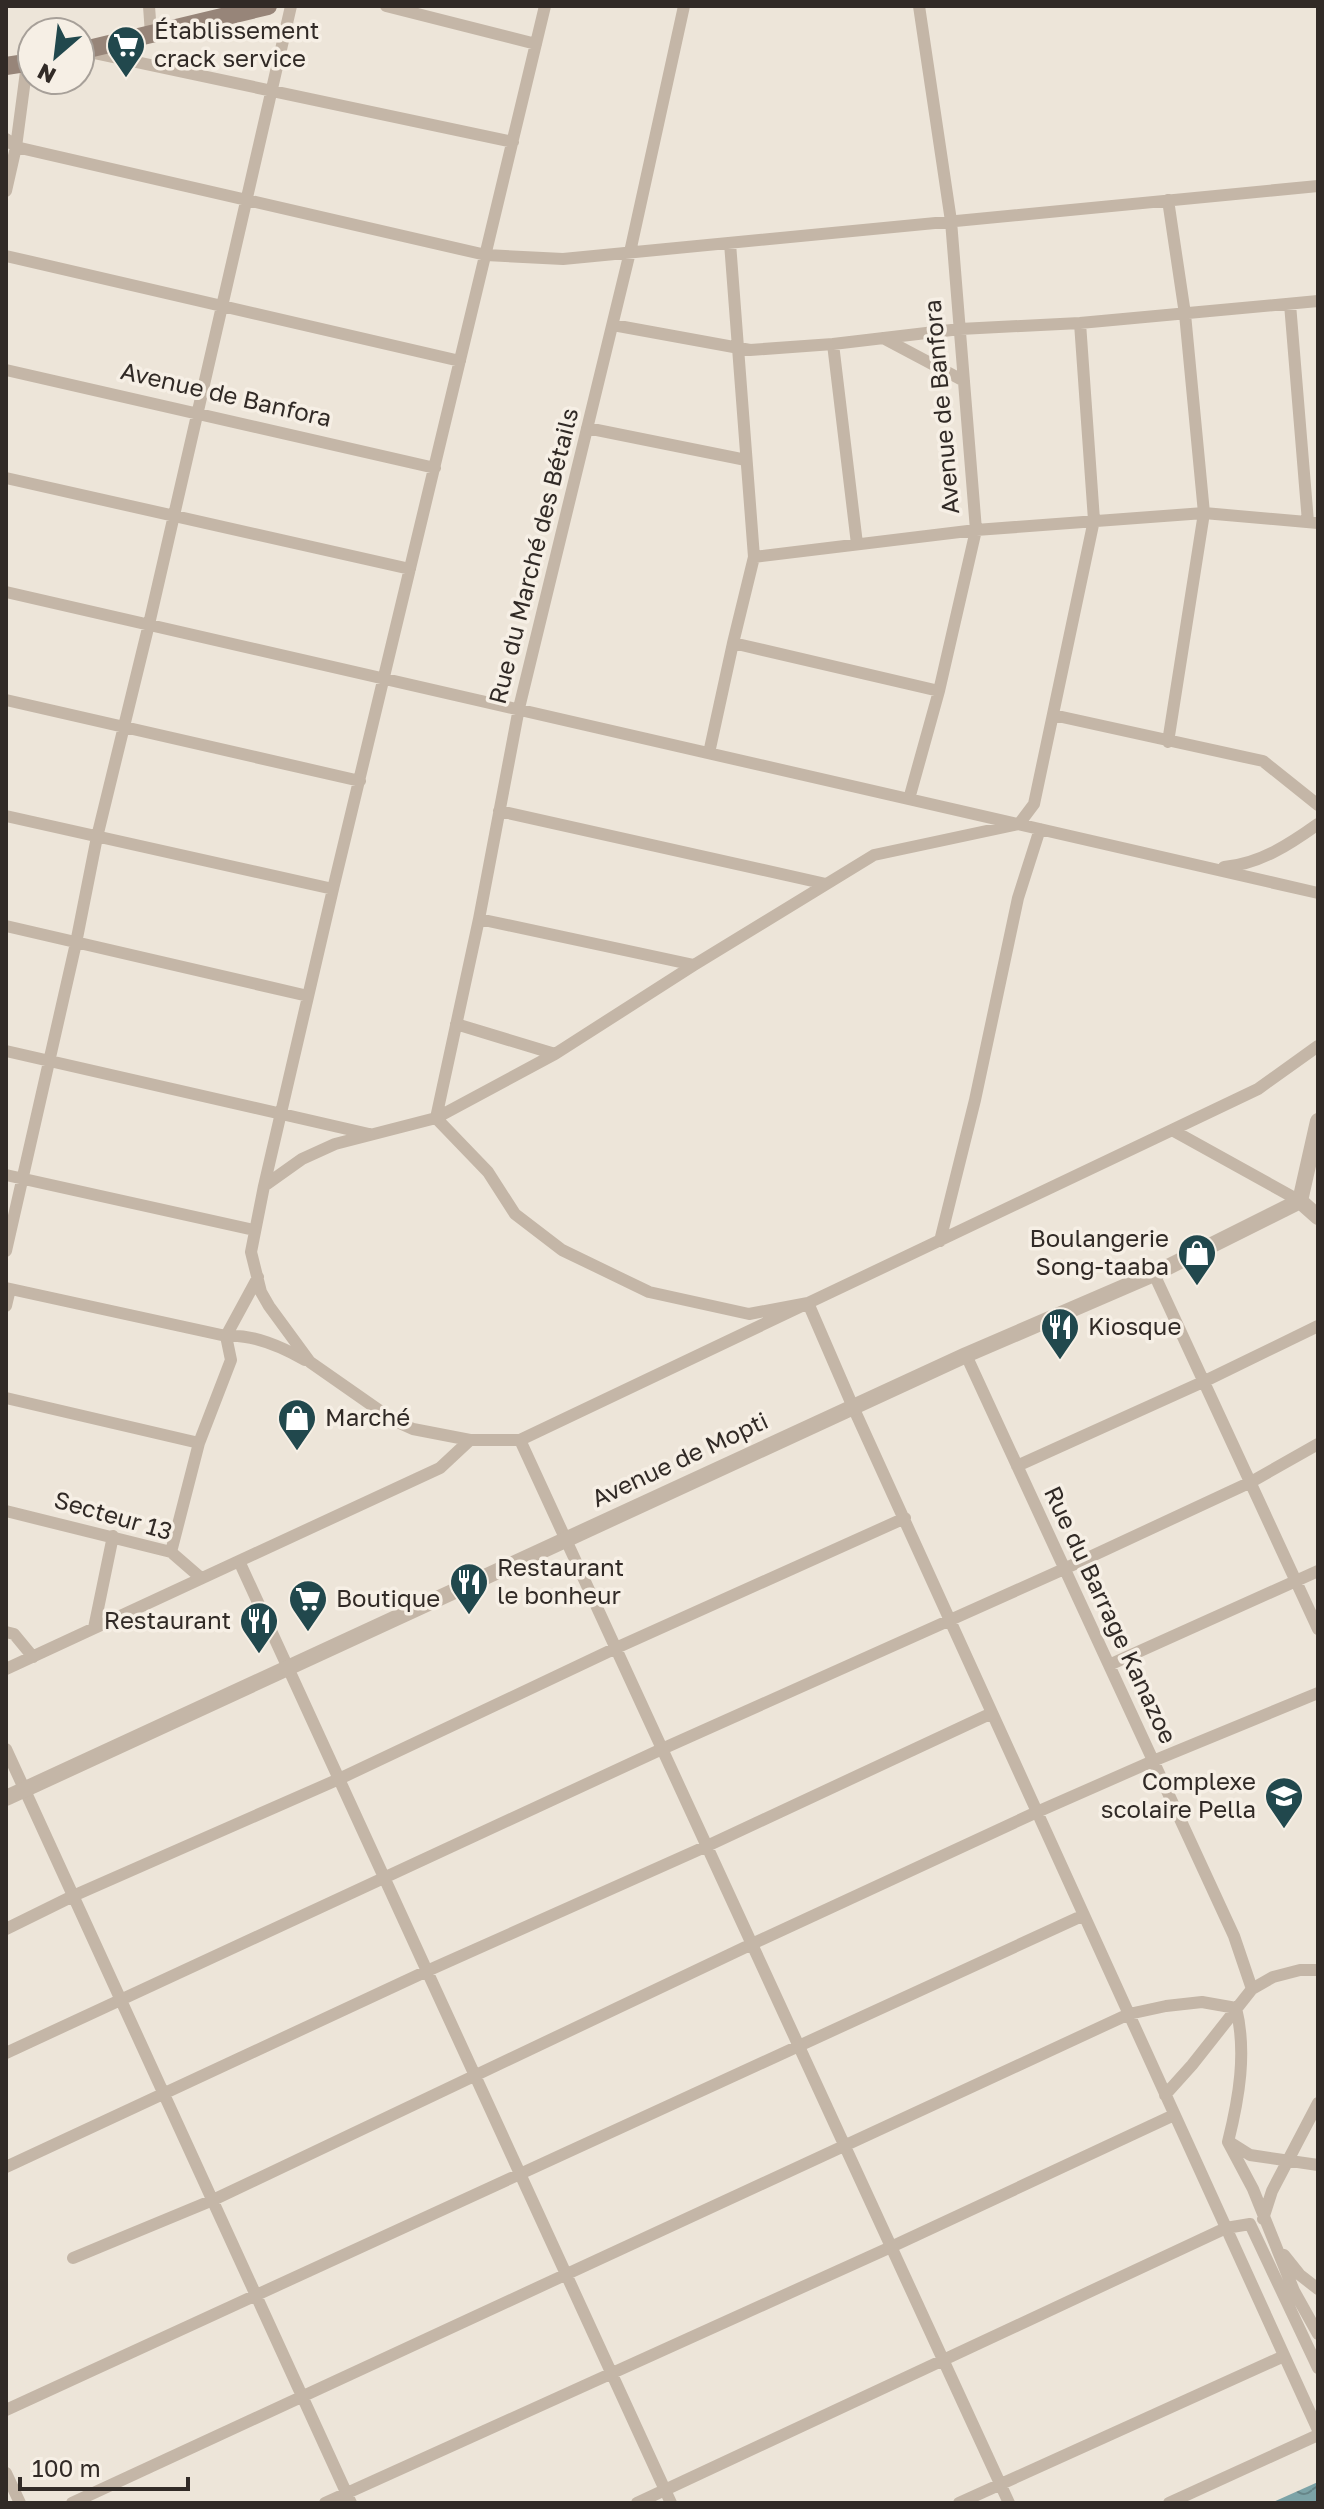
<svg xmlns="http://www.w3.org/2000/svg" width="1324" height="2509" viewBox="0 0 1324 2509" font-family="'Golos Text',sans-serif">
<defs>
<pattern id="water-waves" width="16" height="10" patternUnits="userSpaceOnUse" patternTransform="scale(2)"><rect width="16" height="10" fill="#7ca3a7"/><path d="M0 5q4-4 8 0t8 0" fill="none" stroke="#668588"/></pattern>
</defs>
<rect width="100%" height="100%" fill="#ede5d9"/>
<path fill="url(#water-waves)" d="M1318 2482V2503H1271Z"/>
<g fill="none" stroke-linecap="round" stroke-linejoin="round">
<path stroke="#c4b6a7" stroke-width="12" d="M149 6 151 34
M386 6 536 44
M684 6 630 252 519 708 479 919 436 1118 488 1172 515 1214 562 1250 649 1292 749 1314 808 1303 853 1407 1318 2430
M89 52 513 142
M6 139 16 147 486 255 563 259 1318 186
M6 191 16 147 27 64
M730 243 754 557 733 643
M6 256 460 361
M1290 304 1308 522
M613 325 750 350 833 344 960 329 1080 323 1318 301
M883 338 964 381
M833 344 857 544
M6 370 435 468
M587 428 746 460
M6 478 410 569
M754 557 976 530 1204 513 1318 523
M6 592 1318 893
M6 700 360 781
M1053 715 1263 761 1318 805
M1168 742 1204 513 1185 314 1168 200
M709 753 733 643 939 691
M909 799 939 691 976 530 951 221 919 6
M499 811 826 884
M6 816 333 889
M1224 867C1260 864 1290 844 1318 824
M479 919 694 965
M6 926 308 996
M456 1024 555 1054
M6 1051 369 1134
M1172 1130 1258 1089 1318 1046
M6 1175 254 1230
M264 1186 333 889 545 6
M940 1241 975 1100 1018 898 1040 829
M6 1251 76 943 97 837 149 624 291 6
M1154 1274 1318 1629
M6 1288 226 1336 258 1277
M6 1306 10 1289
M966 1355 1234 1936 1252 1989
M6 1398 199 1443 171 1552
M470 1440H520L1172 1130 1300 1201
M520 1440 1009 2503
M199 1443 231 1360 226 1336C254 1334 282 1347 305 1360
M1017 1466 1205 1381 1318 1326
M6 1511 171 1552 201 1578
M239 1561 671 2503
M94 1628 113 1536
M6 1632 14 1634 33 1657
M1109 1665 1318 1571
M6 1669 440 1468 470 1440 413 1429 393 1420 310 1362 269 1306 261 1292 251 1252 264 1186 302 1159 335 1144 436 1118 555 1054 694 965 874 855 1019 824 1034 804 1094 520 1080 323
M6 1749 351 2503
M6 1929 73 1896 339 1779 616 1648 905 1518
M1236 2008C1247 2052 1239 2098 1228 2142L1253 2189 1294 2291 1318 2334
M6 2053 662 1749 1064 1569 1251 1482 1318 1444
M1165 2095 1192 2065 1252 1989 1273 1977 1300 1970H1318
M1231 2143 1250 2155 1318 2165
M6 2167 427 1971 707 1846 992 1713
M1263 2219 1272 2191 1318 2103
M1284 2255 1300 2275 1318 2289
M73 2258 213 2200 752 1944 1037 1812 1153 1761 1318 1693
M6 2410 1084 1915
M6 2473 20 2503
M72 2503 1129 2014 1166 2006 1202 2002 1236 2008
M325 2503 891 2247 1174 2115
M637 2503 1226 2228 1250 2224 1318 2368
M959 2503 1284 2356
M1169 2503 1318 2435"/>
<path stroke="#c4b6a7" stroke-width="16" d="M1300 1201 1318 1217
M6 1798 966 1355 1154 1274 1300 1201 1318 1121"/>
<path stroke="#978579" stroke-width="18" d="M80 51 268 6
M6 66 32 62"/>
</g>
<defs>
<symbol id="supermarket-pin" viewBox="-11 -11 22 30"><path d="M0 17L-7.5 6A9.5 9.5 0 1 1 7.5 6Z" fill="#21484d" stroke="#f6efe5"/><path d="M-6-5.5h2.5l.6 2H6L4.5 2H-2.5L-4.4-4H-6ZM-1.5 3.2a1.3 1.3 0 1 0 .1 0ZM3 3.2a1.3 1.3 0 1 0 .1 0Z" fill="#fff"/></symbol>
<symbol id="shop-pin" viewBox="-11 -11 22 30"><path d="M0 17L-7.5 6A9.5 9.5 0 1 1 7.5 6Z" fill="#21484d" stroke="#f6efe5"/><path d="M-5-2.5h2.3a2.7 3.5 0 0 1 5.4 0H5L5.5 6h-11ZM-1.5-2.5h3a1.5 2.3 0 0 0-3 0Z" fill="#fff"/></symbol>
<symbol id="restaurant-pin" viewBox="-11 -11 22 30"><path d="M0 17L-7.5 6A9.5 9.5 0 1 1 7.5 6Z" fill="#21484d" stroke="#f6efe5"/><path d="M-5-6h1v4h1v-4h1v4h1v-4h1v5L-1.5 .5V6h-2V.5L-5-1ZM5-6V6H3V1.5H1.5Q1.5-4 5-6Z" fill="#fff"/></symbol>
<symbol id="school-pin" viewBox="-11 -11 22 30"><path d="M0 17L-7.5 6A9.5 9.5 0 1 1 7.5 6Z" fill="#21484d" stroke="#f6efe5"/><path d="M0-5L7-2L0 1L-7-2ZM-4 1L0 2.5L4 1V4Q0 6-4 4Z" fill="#fff"/></symbol>
</defs>
<g fill-rule="evenodd">
<use href="#supermarket-pin" x="104" y="23" width="44" height="60"/>
<use href="#shop-pin" x="1175" y="1231" width="44" height="60"/>
<use href="#restaurant-pin" x="1038" y="1305" width="44" height="60"/>
<use href="#shop-pin" x="275" y="1396" width="44" height="60"/>
<use href="#restaurant-pin" x="447" y="1560" width="44" height="60"/>
<use href="#supermarket-pin" x="286" y="1577" width="44" height="60"/>
<use href="#restaurant-pin" x="237" y="1599" width="44" height="60"/>
<use href="#school-pin" x="1262" y="1774" width="44" height="60"/>
</g>
<g text-anchor="middle" stroke-width="7" stroke-linejoin="round" paint-order="stroke">
<g font-size="24" fill="#312a26" stroke="#f6efe5" text-anchor="start">
<text x="154" y="39">Établissement<tspan x="154" dy="28">crack service</tspan></text>
<text x="1169" y="1247" text-anchor="end">Boulangerie<tspan x="1169" dy="28">Song-taaba</tspan></text>
<text x="1088" y="1335">Kiosque</text>
<text x="325" y="1426">Marché</text>
<text x="497" y="1576">Restaurant<tspan x="497" dy="28">le bonheur</tspan></text>
<text x="336" y="1607">Boutique</text>
<text x="231" y="1629" text-anchor="end">Restaurant</text>
<text x="1256" y="1790" text-anchor="end">Complexe<tspan x="1256" dy="28">scolaire Pella</tspan></text>
</g>
<g font-size="24" fill="#312a26" stroke="#f6efe5">
<text transform="translate(226 395) rotate(13)" y="8">Avenue de Banfora</text>
<text transform="translate(942 407) rotate(-95)" y="8">Avenue de Banfora</text>
<text transform="translate(534 556) rotate(-76)" y="8">Rue du Marché des Bétails</text>
<text transform="translate(680 1460) rotate(-25)" y="8">Avenue de Mopti</text>
<text transform="translate(113 1516) rotate(16)" y="8">Secteur 13</text>
<text transform="translate(1110 1615) rotate(65)" y="8">Rue du Barrage Kanazoe</text>
</g>
</g>
<rect width="1324" height="2509" fill="none" stroke="#312a26" stroke-width="16"/>
<g transform="translate(56 56) rotate(208)"><circle r="38" fill="#f6efe5" stroke="#a7a099" stroke-width="2"/>
<path d="M0-6L14 30L0 20L-14 30Z" fill="#21484d"/>
<text y="-12" font-size="22" font-weight="bold" text-anchor="middle" fill="#312a26">N</text>
</g>
<path d="M20 2477v12h168v-12" fill="none" stroke="#312a26" stroke-width="4"/>
<text x="32" y="2477" font-size="24" fill="#312a26" stroke="#f6efe5" stroke-width="6" paint-order="stroke">100 m</text>
</svg>
